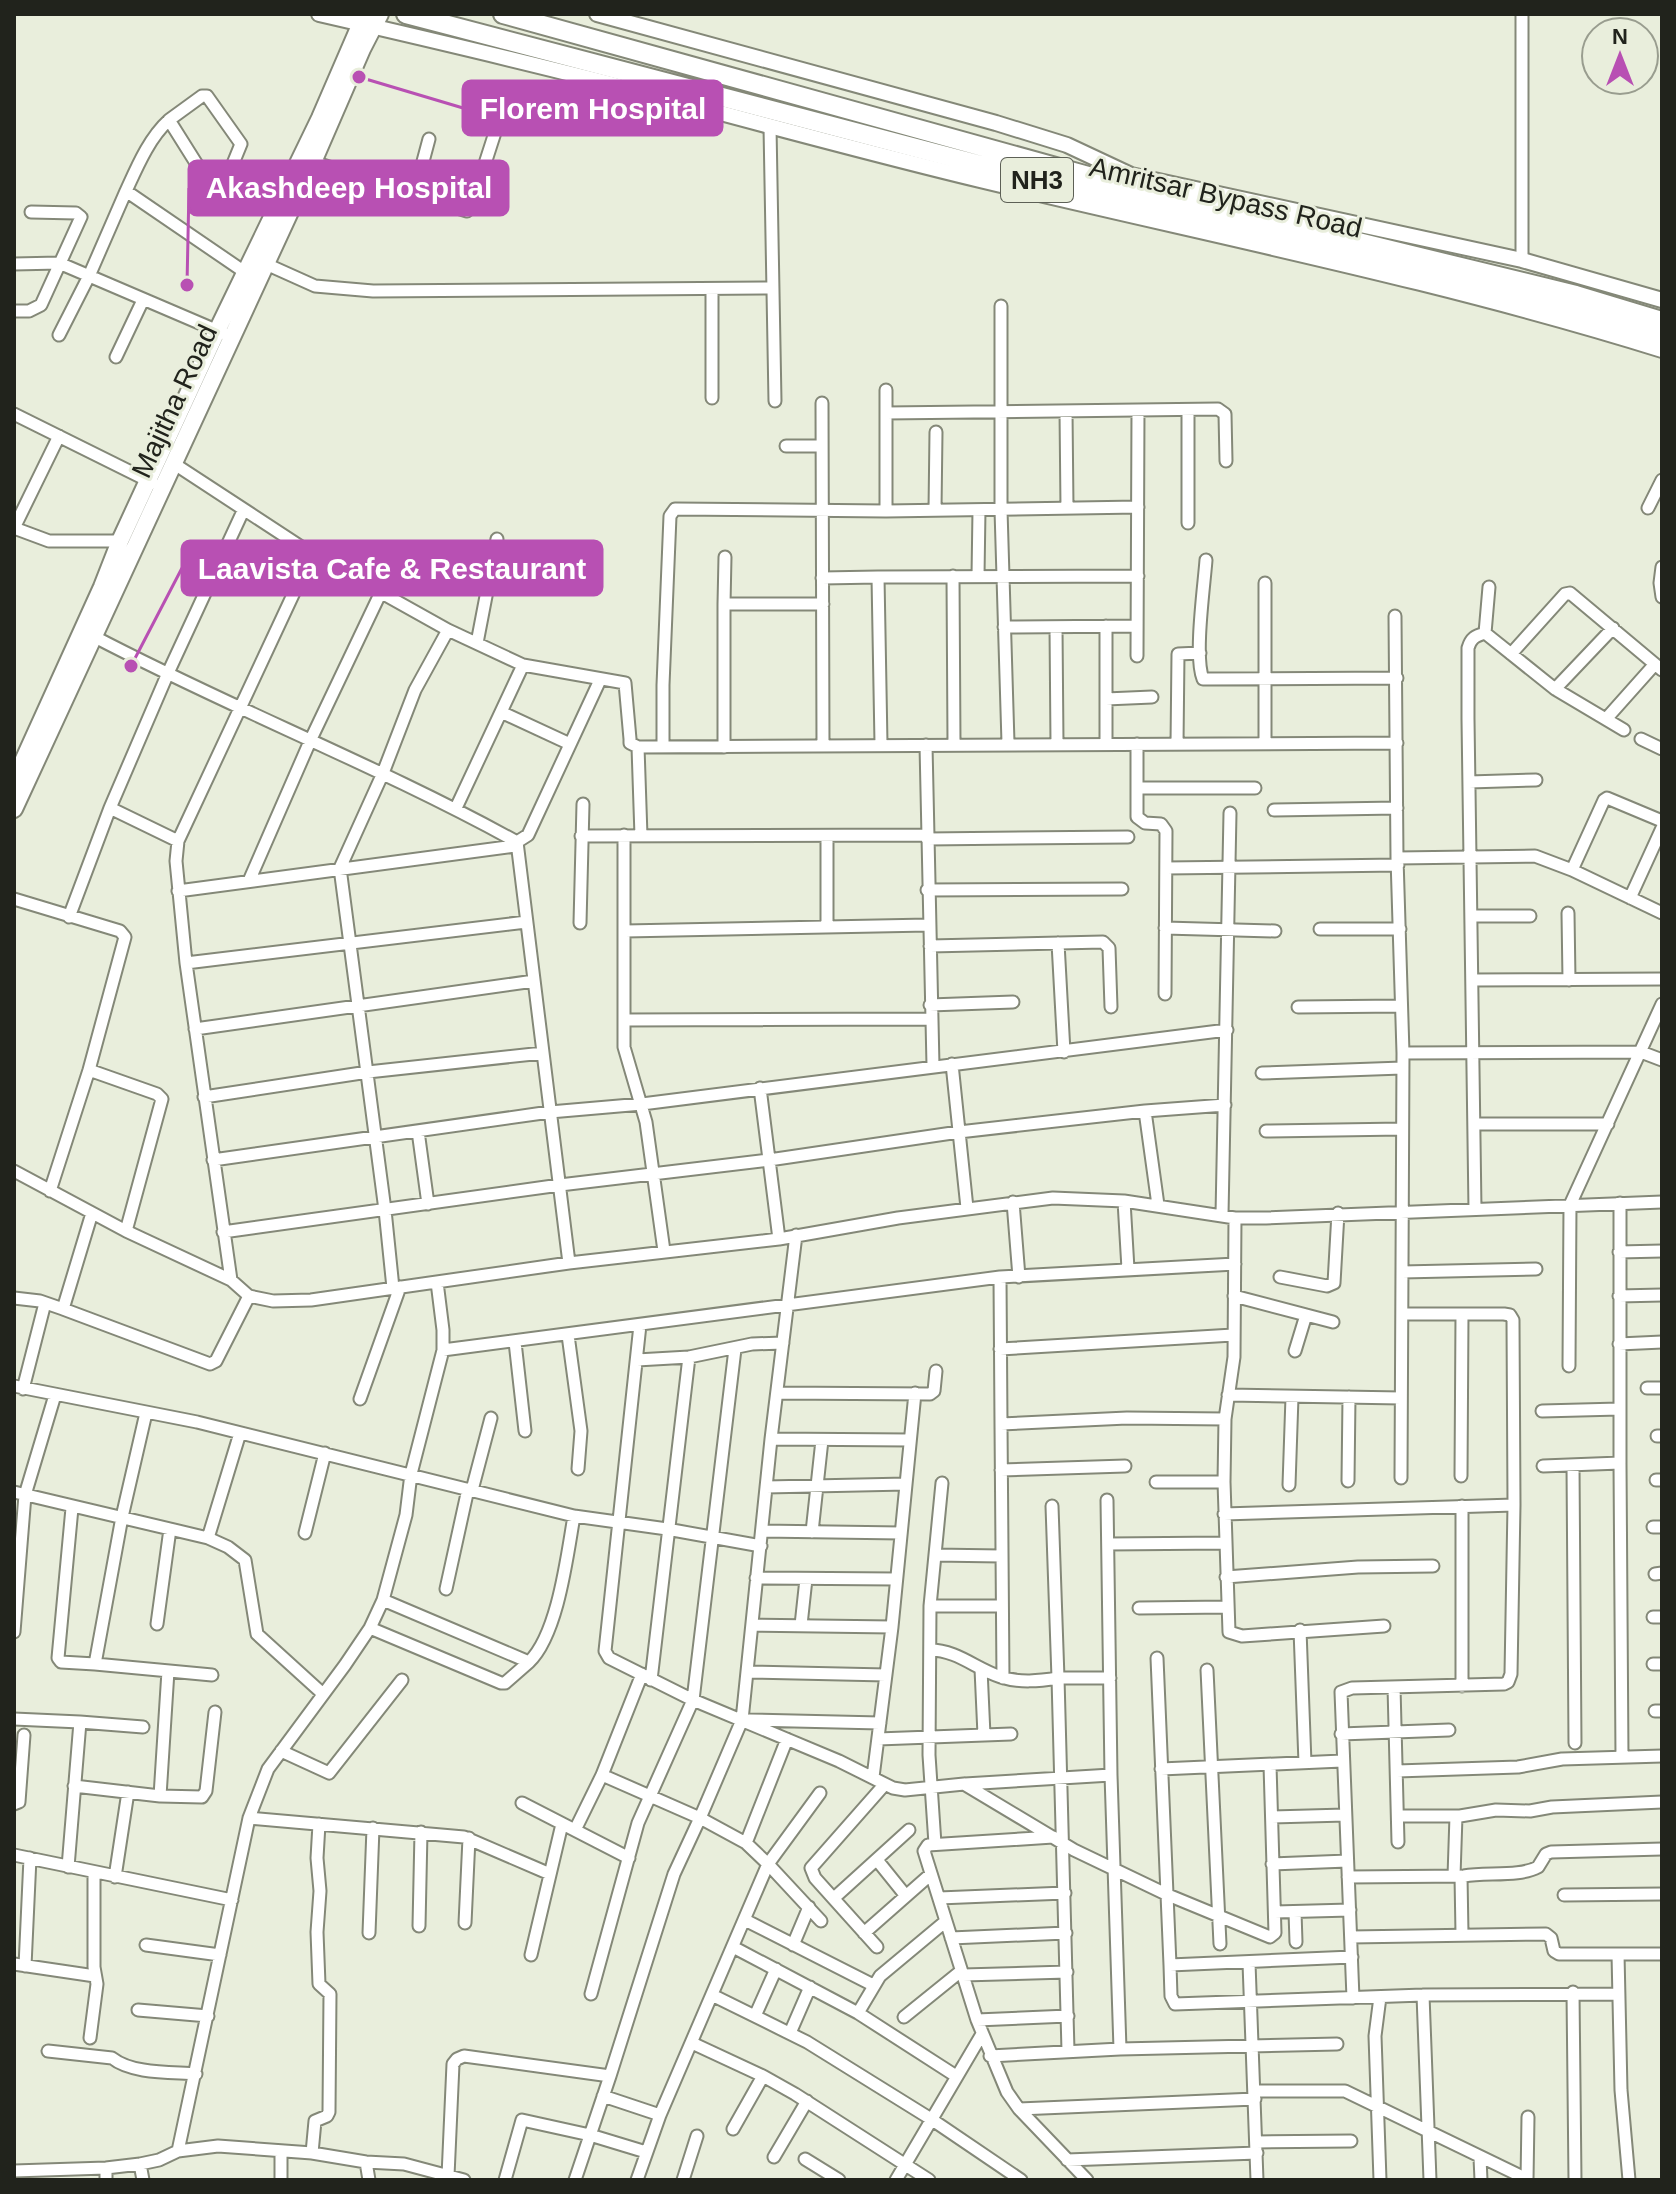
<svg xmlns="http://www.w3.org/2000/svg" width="1676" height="2194" viewBox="0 0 1676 2194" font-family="Helvetica,sans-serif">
<rect width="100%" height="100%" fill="#e9eedc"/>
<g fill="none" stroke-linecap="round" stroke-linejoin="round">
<defs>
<path id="minor" d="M1522 14V260
M169 120 202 96H207L241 144 230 171
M770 127 775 401
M313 162 467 211 471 207 500 117
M414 195 429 139
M14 264 59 263 232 337
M266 264 315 286 373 291 773 288
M249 275 126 191C137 167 149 138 169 120L213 190 220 191 230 171 288 197
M1001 306V510L1008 743
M14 311H29L41 305 81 217 76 213 31 212
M59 335 89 276 126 191
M116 357 143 300
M712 398V289
M822 403 823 745
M1188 410V523
M1066 411 1067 508
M886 413 1218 409 1225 414 1226 461
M14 414 153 483
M786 446H821
M173 463 312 554 448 630 523 665 625 683 630 739V743L638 747 641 836
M1648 508 1662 480
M935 510 936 432
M886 511V390
M14 528 49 541H120
M14 528 59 436
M1206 560C1204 587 1194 657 1203 679L1397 678
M1662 567 1660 583 1662 597
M953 576 954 744
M978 576 979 510
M822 578 878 577
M1265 583V744
M724 604 725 557
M1395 616 1397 858 1403 1053 1401 1478
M1004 627 1137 626
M1056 627 1057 744
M1485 633 1489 587
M93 636C232 709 379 766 517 842L569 1263
M477 643 497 539
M1511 654 1565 594 1570 593 1662 670
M1137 656 1138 410
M1555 689 1613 628
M1106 699 1152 697
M501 712 570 744
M1606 719 1655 664
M1641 739 1662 749
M1106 743V626
M881 744 878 577 1138 576
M1137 744V817L1145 823 1161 824 1166 831 1165 994
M1177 744 1178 654 1200 653
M926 745 933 1066
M663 746V685L670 516 675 509 886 511 1138 507
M638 747 1397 743
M724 747V604H823
M1469 782 1536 780
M1137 788H1255
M110 808 178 841
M456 808 523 665
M1274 810 1397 808
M624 835V1047L646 1122 664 1251
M581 836 927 835
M827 836V927
M927 839 1128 837
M517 842 528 835 600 680
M1397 858 1535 856 1572 870 1662 913
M1166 868 1398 865
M1572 870 1604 800 1607 798 1662 821
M249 881 311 739 381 592
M927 890 1122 889
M178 891 515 846
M1630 898 1662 828
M14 899 120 931 125 937 89 1070 50 1191
M1568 913 1569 980
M1472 916H1530
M69 917 110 808 168 673 243 511
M580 923 583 804
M1165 928 1275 931
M1320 929H1400
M625 931 928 925
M1058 943 1064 1052
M930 946 1103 942 1109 948 1111 1007
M186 963 526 922
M1473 980 1662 979
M930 1005 1013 1002
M1298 1007 1401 1006
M626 1020 932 1019
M195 1029 534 981
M1403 1053 1641 1052 1662 1060
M952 1064 967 1208
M89 1070 157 1094 162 1099 126 1231
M1262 1073 1402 1068
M760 1088 779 1239
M204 1097 368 1072 543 1053
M1145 1111 1225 1105
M1474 1124H1608
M418 1131 428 1204
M1266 1131 1402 1129
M213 1160 550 1112 642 1104 1227 1030
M14 1171 126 1231 231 1280 249 1296 273 1301 311 1300 569 1263 779 1239 898 1218 1053 1198 1124 1201 1235 1218H1266L1662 1202
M1124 1201 1128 1269
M1013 1202 1019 1277
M1475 1209 1468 719V648C1471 638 1475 636 1485 633L1555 689 1624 730
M92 1213 63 1309 210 1364 216 1361 249 1296
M1222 1215 1230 813
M1235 1218 1234 1357 1225 1419 1224 1482 1229 1632 1242 1636 1384 1626
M223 1232 560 1185 769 1160 959 1132 1145 1111 1158 1205
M1619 1252 1662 1251
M1402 1272 1536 1269
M1000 1277 1001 1424 1127 1418 1225 1419
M1280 1277 1327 1286 1334 1283 1338 1213
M231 1280 186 963 176 861 178 841 312 554
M393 1288 385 1210 340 868 383 773 415 690 448 630
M1234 1296 1333 1322
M1619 1296 1662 1295
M14 1298 40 1301 63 1309
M640 1325 605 1651 609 1658 693 1700 839 1761 893 1788 905 1790 964 1784 1074 1850 1168 1895 1270 1937 1275 1933 1270 1765
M568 1335 581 1431 578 1469
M515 1342 525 1431
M1619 1344 1662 1342
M1000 1349 1233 1335
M443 1350 1000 1277 1235 1264
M1295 1351 1306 1315
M637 1360 689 1357 752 1344 783 1343
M1569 1366 1570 1205 1662 1004
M14 1386 197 1422 574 1516 667 1529 761 1546
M1647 1388H1662
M23 1389 45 1303
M777 1393 930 1394 934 1391 936 1371
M1228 1395 1401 1398
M360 1399 400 1287
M1542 1411 1619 1409
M146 1413 122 1517 95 1664 212 1675
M1001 1424 1003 1678
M1657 1436H1662
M771 1439 910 1440
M1620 1463 1622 1757
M1573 1465 1575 1743
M1543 1466 1620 1463V1203
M1001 1470 1125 1466
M1461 1476 1462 1314
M1656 1480H1662
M1348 1481 1349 1397
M1156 1482H1224
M1289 1485 1292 1397
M766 1487 906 1484
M472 1490 491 1418
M14 1492 208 1538 240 1433
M1107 1500 1111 1775 1120 2049
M1462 1506V1686
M72 1508 58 1658 61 1662 95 1664
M1224 1514 1514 1505
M1653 1527H1662
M762 1531 901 1533
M812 1532 822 1440
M305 1533 325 1453
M208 1538 228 1547 245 1560 257 1634 323 1694
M1108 1544 1225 1543
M935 1555 1001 1556
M1655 1574 1662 1573
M1226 1577 1358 1567 1433 1566
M756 1578 896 1579
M446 1589 468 1489
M930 1606H1001
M1139 1608 1227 1607
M1653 1617H1662
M157 1624 170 1529
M752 1625 892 1627
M801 1625 806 1579
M370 1628 501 1683H505L529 1662 383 1600
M1300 1630 1305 1763
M14 1632 25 1495 55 1395
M930 1650C957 1650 976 1669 1001 1677 1020 1683 1039 1681 1058 1678L1052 1506
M1157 1658 1170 1965 1171 1996 1175 2004 1423 1995 1619 1994
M529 1662C558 1634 567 1556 574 1516
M1653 1664H1662
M981 1669 984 1735
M1207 1670 1220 1944
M747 1672 886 1675
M651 1680 689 1357
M1394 1687 1398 1842
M1655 1711H1662
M14 1719 80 1722 68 1867
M749 1720 880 1723
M80 1722 143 1727
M1341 1734 1449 1730
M878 1739 1011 1734
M281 1751 329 1773 402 1680
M1161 1769 1342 1761
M1397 1771 1518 1767 1562 1759 1662 1756
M873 1777 892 1627 915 1393
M965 1784 1111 1775
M74 1786 160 1796 202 1797 206 1791 215 1712
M820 1793 768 1864 821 1921
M160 1796 168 1671
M522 1803 629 1858
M14 1804 19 1802 24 1735
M1398 1816H1460L1496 1810 1530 1811 1552 1807 1662 1802
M1272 1817 1345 1815
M249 1818 464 1837 550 1874
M575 1830 602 1775 642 1674
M1053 1837 928 1845 924 1851 977 2020 1007 2092 1019 2109 1087 2180
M746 1843 787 1739
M935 1844 929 1755 930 1606 942 1483
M14 1855 232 1900
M877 1860 906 1896
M1272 1864 1347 1861
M1454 1876 1456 1816
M1461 1876 1462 1934
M115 1877 128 1792
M1348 1877 1464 1876C1486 1872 1520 1877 1538 1867L1546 1854 1551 1852 1662 1849
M1564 1895 1662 1894
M834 1898 909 1830
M939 1898 1065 1893
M1275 1912 1350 1910
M1295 1912 1296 1942
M745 1920 873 1985
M465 1923 469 1838
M419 1926 421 1832
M369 1933 373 1828
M864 1933 931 1874
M1351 1937 1546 1934 1551 1938 1554 1951 1559 1954H1662
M951 1938 1066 1933
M146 1945 220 1955
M793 1945 809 1907
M733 1947 858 2013 956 2076
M877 1947 815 1878 811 1868 885 1784
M1618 1954 1621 2090 1629 2180
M531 1955 562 1824
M1249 1963 1257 2180
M14 1964 95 1976
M1170 1965 1352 1957
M25 1966 30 1858
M963 1975 1067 1972
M1573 1992 1575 2180
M591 1994 638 1823 693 1700 735 1349
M712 1995 807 2042 931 2119 1021 2180
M1423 1995 1430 2180
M1380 1997 1375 2036 1380 2180
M1353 1998 1341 1692 1352 1688 1504 1684 1508 1682 1511 1674 1514 1505 1513 1320 1510 1315 1504 1314H1402
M138 2010 208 2016
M858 2013 880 1976 946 1921
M755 2016 776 1969
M904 2017 961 1971
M977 2020 1068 2016
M790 2033 810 1987
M90 2038 97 1984 94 1967V1873
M692 2043 763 2076 795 2094 929 2180
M48 2051 112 2058C132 2074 171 2072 196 2074
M1068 2051 1058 1678H1110
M990 2056 1120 2049 1337 2044
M1255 2091H1345L1527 2179
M603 2096 660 2115
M1019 2109 1255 2099
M733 2129 763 2076
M1256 2142 1351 2141
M178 2151 249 1818 268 1769 345 1665 370 1628 383 1600 406 1515 411 1474 443 1350V1330L437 1282
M312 2153 315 2121 327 2116 329 2112 330 1994 319 1984 317 1932 320 1891 317 1858 319 1824
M774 2157 807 2101
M1480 2158 1481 2180
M805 2159 839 2180
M1067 2160 1257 2153
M366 2162 369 2180
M140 2164 143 2180
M106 2168V2180
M14 2171 106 2168 140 2164 159 2160 178 2151 218 2146 312 2153 366 2162 404 2164 464 2180
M448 2176 453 2064 457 2059 464 2056 610 2076 674 1874 700 1818 602 1775
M281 2180V2151
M505 2180 522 2120 590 2135 646 2152
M575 2180 610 2076
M637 2180 660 2115 768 1864 746 1843 700 1818 742 1720 771 1439 796 1235
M683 2180 697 2136
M896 2180 982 2034
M1527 2180 1528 2117"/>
<path id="tertiary" d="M319 14C432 40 545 66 657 96 765 125 872 154 980 180 1208 235 1438 280 1662 350
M597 14 996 123 1067 145 1131 175 1522 260 1662 300"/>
<path id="secondary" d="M14 781 102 587 120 541 217 331 320 118 365 14
M14 809 313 162 362 49 380 14"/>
<path id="trunk" d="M406 14 1103 197 1559 305 1662 336
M503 14 1099 179 1576 295 1662 321"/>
</defs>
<use href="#minor" stroke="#848878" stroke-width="15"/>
<use href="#tertiary" stroke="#848878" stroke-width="18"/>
<use href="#secondary" stroke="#848878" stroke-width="20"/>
<use href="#trunk" stroke="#848878" stroke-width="22"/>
<use href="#minor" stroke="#fff" stroke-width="11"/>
<use href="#tertiary" stroke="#fff" stroke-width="14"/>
<use href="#secondary" stroke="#fff" stroke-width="16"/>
<use href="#trunk" stroke="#fff" stroke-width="18"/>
</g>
<g text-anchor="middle" stroke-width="6" stroke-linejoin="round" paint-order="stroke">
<rect fill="#e9eedc" stroke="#5d6056" stroke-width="2" x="1001" y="158" width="72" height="44" rx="6"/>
<g font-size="26" font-weight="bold" fill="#21231c">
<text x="1037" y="189">NH3</text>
</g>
<g font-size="28" fill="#21231c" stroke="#e9eedc">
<text transform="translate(1226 197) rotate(13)" y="10">Amritsar Bypass Road</text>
<text transform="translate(174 401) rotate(-65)" y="10">Majitha Road</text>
</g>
</g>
<path fill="none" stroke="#b850b3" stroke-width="3" d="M359 77L463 108M187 285L189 188M131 666L182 568"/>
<g fill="#b850b3" stroke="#e9eedc" stroke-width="3">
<circle cx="359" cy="77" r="8"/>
<circle cx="187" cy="285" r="8"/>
<circle cx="131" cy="666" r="8"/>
</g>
<g fill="#b850b3" stroke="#b850b3" stroke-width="3">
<rect x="463" y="81" width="259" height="54" rx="8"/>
<rect x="189" y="161" width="319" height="54" rx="8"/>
<rect x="182" y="541" width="420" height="54" rx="8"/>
</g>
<g font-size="30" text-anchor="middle" font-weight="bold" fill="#fff">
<text x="593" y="119">Florem Hospital</text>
<text x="349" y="198">Akashdeep Hospital</text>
<text x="392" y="579">Laavista Cafe &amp; Restaurant</text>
</g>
<rect width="1676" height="2194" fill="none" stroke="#21231c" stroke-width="32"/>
<g transform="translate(1620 56)"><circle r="38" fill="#e9eedc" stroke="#999d8f" stroke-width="2"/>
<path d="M0-6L14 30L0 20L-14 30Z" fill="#b850b3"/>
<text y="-12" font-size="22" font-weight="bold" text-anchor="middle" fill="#21231c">N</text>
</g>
</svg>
